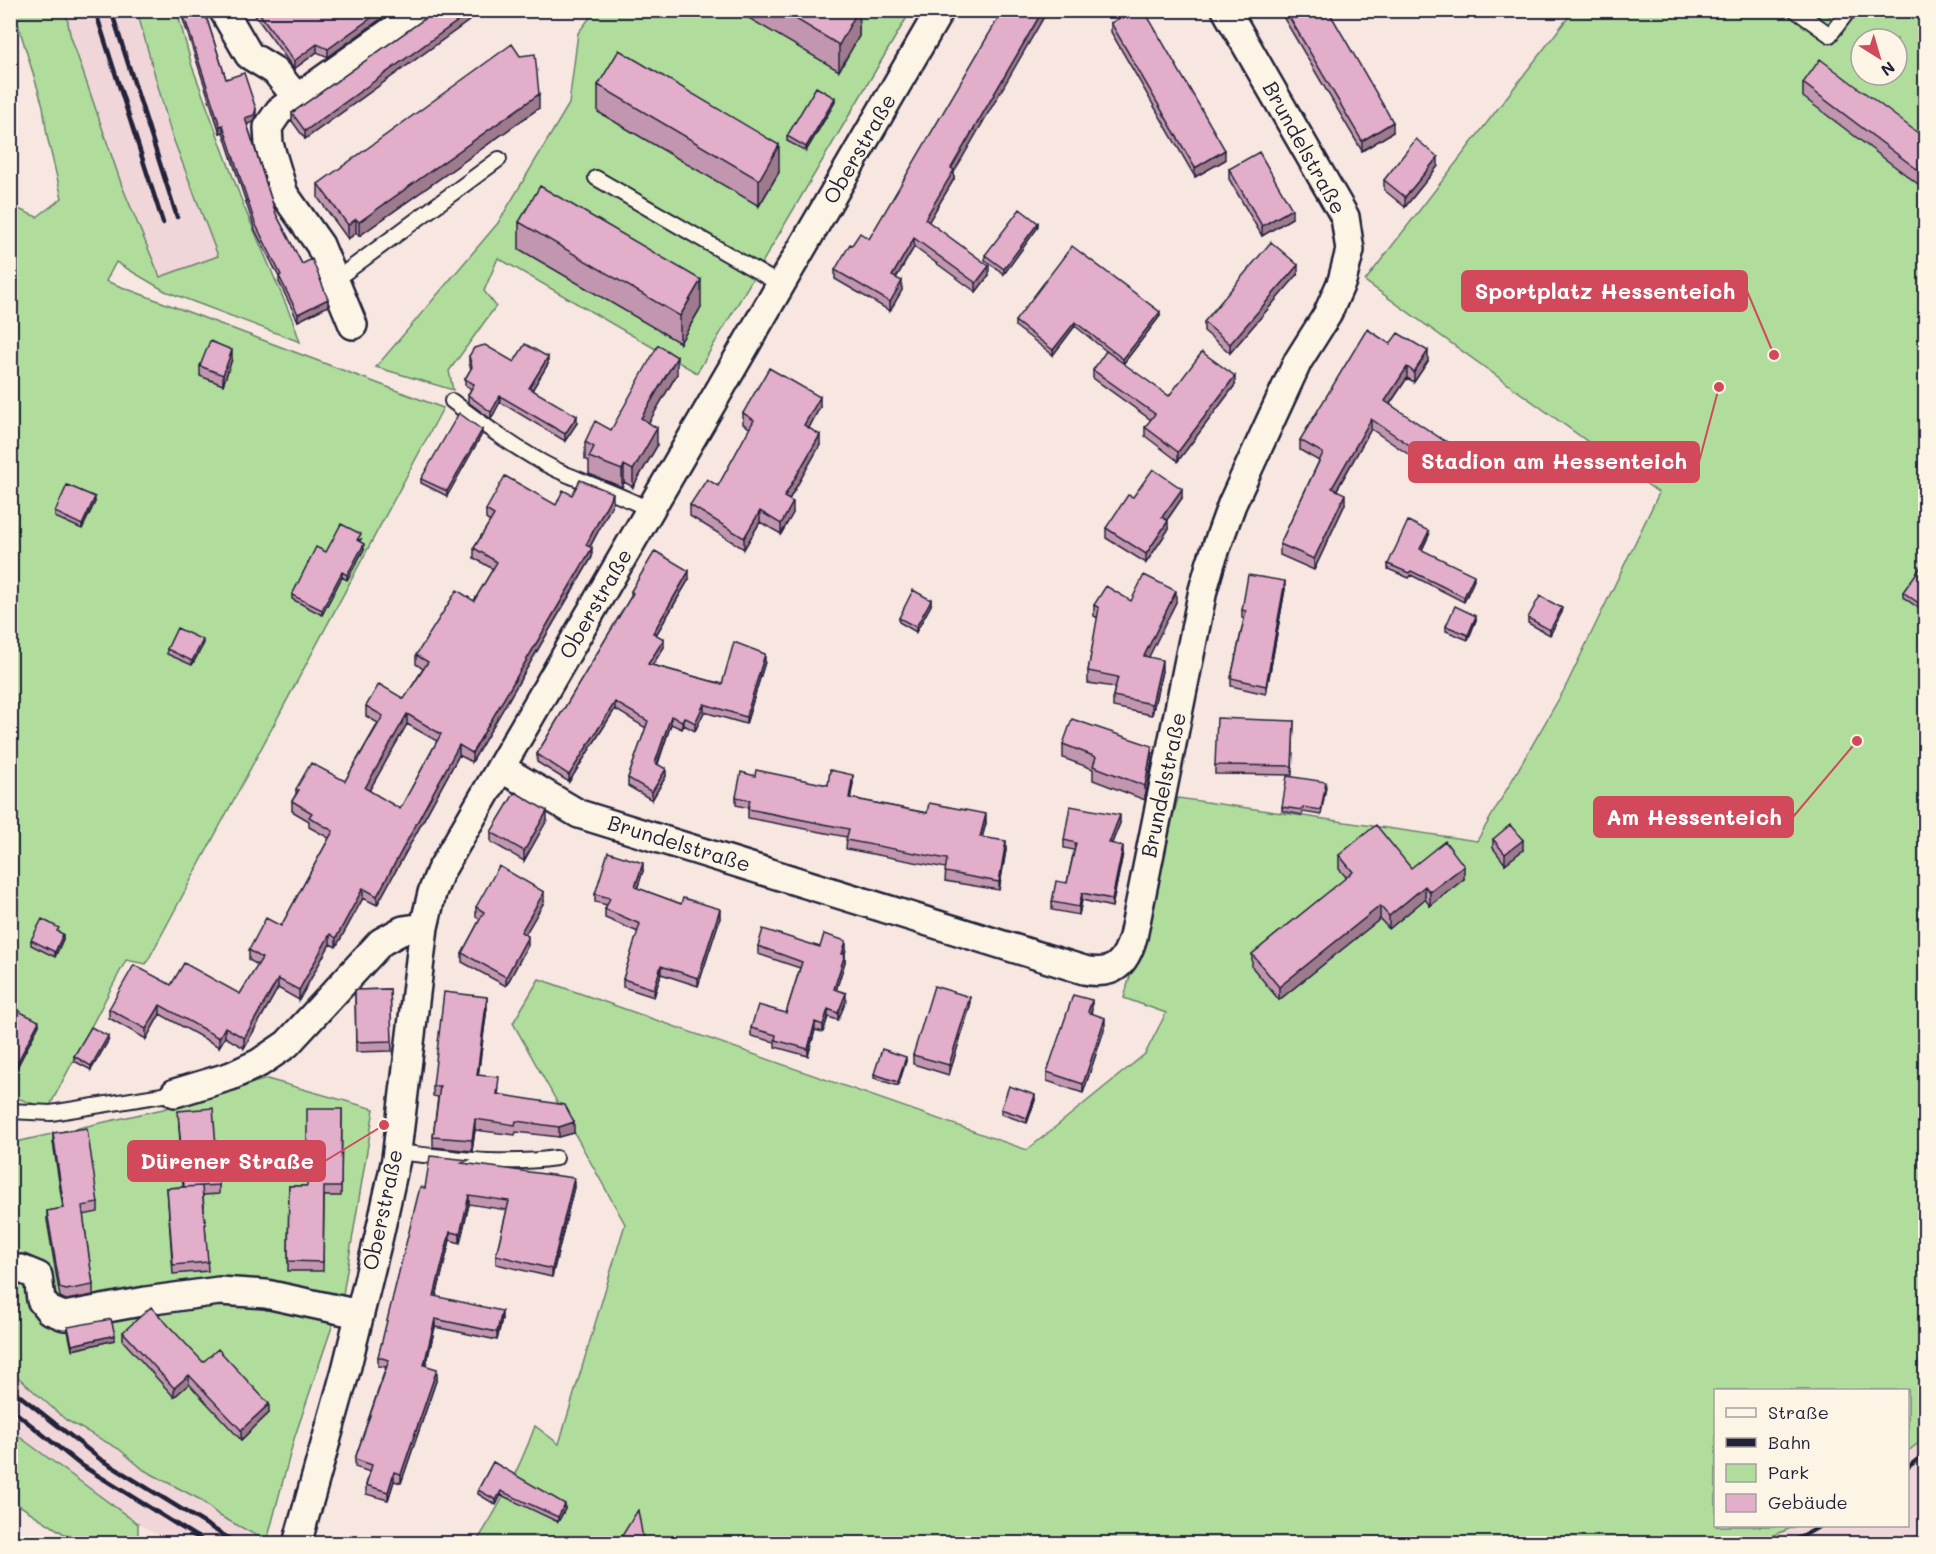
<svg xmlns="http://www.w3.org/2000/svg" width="1936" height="1554" viewBox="0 0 1936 1554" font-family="Mali,sans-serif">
<rect width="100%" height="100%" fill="#f7e7e0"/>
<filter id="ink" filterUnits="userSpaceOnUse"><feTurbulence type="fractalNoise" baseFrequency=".0167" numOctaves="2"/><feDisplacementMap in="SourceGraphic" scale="12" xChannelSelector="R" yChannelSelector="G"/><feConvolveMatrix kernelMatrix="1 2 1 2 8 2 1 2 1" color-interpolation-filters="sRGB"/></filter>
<g filter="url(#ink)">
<path fill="#f1d6d9" d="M66 11H137L171 133 218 256 159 277 122 186 70 34Z
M11 1371 66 1420 119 1449 144 1470 199 1499 220 1516 273 1543H173L138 1524 11 1430Z
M1925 1438V1543L1754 1544 1796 1526H1908V1451Z"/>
<path fill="#b0dd9c" stroke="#69806c" stroke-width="1.5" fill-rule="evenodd" d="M908 10 910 12 697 373 498 258 484 291 496 306 449 371 453 390 376 367 498 223 569 104 578 33 595 11Z
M14 11H66L70 34 122 186 160 277 218 256 171 133 137 11H177L192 66 244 207 293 321 300 342 165 291 116 262 106 281 443 408 146 964 126 960 48 1109 11 1096V206L37 217 62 198 47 136 43 106Z
M1573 11H1821L1845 26 1856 11H1925V1438L1908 1451V1390H1716V1526H1796L1754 1543 475 1544C500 1506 520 1468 535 1426L559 1444 625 1224 513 1023 539 979 1027 1150 1145 1054 1166 1013 1124 998 1178 798 1477 841 1564 690 1659 493 1365 281ZM1861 39H1897V75H1861Z
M267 1079 374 1109 343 1294 294 1439 267 1541 220 1516 199 1499 144 1470 119 1449 66 1420 11 1371V1143L163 1109Z
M10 1430 138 1524V1543H70L69 1537 11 1500Z"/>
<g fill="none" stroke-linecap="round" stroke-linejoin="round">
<defs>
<path id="service" d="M1795 10 1830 35 1849 10
M596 178 781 285
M335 280 499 159
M452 401C485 426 520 452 557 470 587 484 620 494 650 510
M10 1111 51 1113 175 1093
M397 1152C452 1158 501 1166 556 1158"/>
<path id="minor" d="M223 10 249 55 275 71 297 98 279 111 268 127 269 144 284 194 320 245 353 325
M297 98 421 10
M501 768 579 814 1084 970C1113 976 1125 965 1133 937L1203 590 1211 562 1232 504 1298 361 1327 315 1342 281 1350 250 1345 217 1226 10
M175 1093 231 1076 259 1063 287 1044 381 942 403 930 424 927
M21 1269 38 1276 41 1300 49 1310 64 1316 146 1301 219 1291 266 1294 359 1314
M297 1544 346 1370 379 1236 396 1159 424 927 432 893 440 872 940 10"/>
</defs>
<use href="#service" stroke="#22223b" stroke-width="18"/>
<use href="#minor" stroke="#22223b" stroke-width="32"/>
<use href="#service" stroke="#fcf5e5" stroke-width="14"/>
<use href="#minor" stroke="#fcf5e5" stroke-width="27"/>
<path stroke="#22223b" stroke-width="4.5" d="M95 10 163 223
M111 10 177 217
M10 1388 100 1459 238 1544
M10 1408 78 1463 208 1544
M1908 1467 1926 1453
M1789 1544 1820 1526"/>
</g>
<path fill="#c296ae" stroke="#22223b" stroke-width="1.5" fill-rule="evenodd" d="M180 10H204L226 79 256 116 254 122 247 124 276 214 302 264 328 306 298 321 279 282V277L255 230 223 132 220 133Z
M251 10H393L328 57 317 52 294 69Z
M484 10 305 139 292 121V113L430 15Z
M735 10H859V36L839 71Z
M1279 10H1328L1393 132 1362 151Z
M1111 23 1225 160 1195 177 1111 32Z
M1803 83 1926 139V190L1803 97Z
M598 85 779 172 759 206 598 112Z
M835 102 806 151 787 141V136Z
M539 108 359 236 356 233 348 239 318 198V184Z
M1438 166 1405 207 1384 190V180Z
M1229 169 1292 218 1262 236 1229 179Z
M954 172V179L928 222 989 275 976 292 914 247 896 278 902 290 890 311 835 279V270L852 245 869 239Z
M519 222 701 307 680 343 519 249Z
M1038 227 1004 274 985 260V255Z
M1298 274 1230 353 1204 331V322Z
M1160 316 1123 364 1169 396 1235 385 1178 461 1145 436V427L1151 420 1093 378V370L1110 354 1075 326 1053 355 1015 326V321Z
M1390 344 1428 361 1414 382 1407 378 1390 404 1446 452 1433 471 1371 429 1337 490 1345 504 1314 570 1280 555V544L1319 461 1300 450V440Z
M469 356 514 362 548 364 532 390 577 423 565 441 500 402 491 419 468 402V395L471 389 465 385V379L471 369 469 363Z
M232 359 223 385 200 376V366Z
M677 374 648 423 657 446 633 487 624 482 622 487 589 474V461L585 459V442L611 430Z
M820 407 809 428 820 445 789 500 793 513 781 534 760 522 744 549 690 516V505L718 486 750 428 743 424V413Z
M482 434 447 496 421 483V479Z
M572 495 613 503 590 547 592 557 472 762 459 755 377 905 363 898 336 947 330 944 299 1000 278 988 244 1048 225 1037 219 1047 160 1014 146 1039 109 1018V1009L171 985 240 994 258 965 249 960V950L281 926 329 838 309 827V821L292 811V801L296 794V789L345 781 378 723 366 716V706L404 699 423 669 416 664V655L474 601 493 569 474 558V548L490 522 486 519V510L556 505ZM407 724 437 741 400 809 369 791Z
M1133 497 1182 498 1167 520 1168 530 1146 563 1106 538V528Z
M95 502 82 529 55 517V512Z
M1429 535 1422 550 1474 580 1464 602 1411 575 1409 578 1388 569V564Z
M361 539 359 542 364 549 347 580 342 577 322 615 292 599V595L326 552Z
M1926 561V601L1920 609 1903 597V592Z
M689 579 656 635 664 647 652 665 722 684 765 662 746 724 704 712 695 731 684 725 682 729 671 724 658 764 666 776 652 800 628 786V778L646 728 615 709 569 782 537 762V754L631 597V591Z
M1285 589 1266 694 1231 686V678L1244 619 1242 618V610Z
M1131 601 1176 602 1148 657 1162 671 1152 715 1113 707V696L1115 687 1088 683V671L1098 618 1094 616V605Z
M931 605 916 632 899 622V618Z
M1562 612 1550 635 1528 623V618Z
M1476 620 1468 640 1446 631V626Z
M203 645 192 665 167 654V649Z
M1294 721 1292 775 1215 774V765Z
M1063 744 1152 760 1145 800 1093 780V769L1063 758Z
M755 776 828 785 853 783 850 798 927 813 986 823 982 837 1006 850 999 890 945 881 946 868 846 849 847 837 748 818V808L736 805V797Z
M1326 787 1321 815 1303 812 1302 815 1282 811V807Z
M547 820 524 861 491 842V832Z
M1120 823 1112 843 1123 853 1112 907 1082 900 1079 915 1052 910V902L1067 883 1074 850 1064 848V840Z
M1493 839 1523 850 1505 864 1493 848Z
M1339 855 1411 868 1464 879 1430 906 1425 899 1389 929 1380 919 1279 1000 1252 967V954L1347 878 1339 869Z
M643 871 637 888 720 918 698 986 661 974 654 997 623 987V979L638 932 605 918V909L607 905 595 902V894Z
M544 902 525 934 528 945 506 986 462 962V953L480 919 476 917V907Z
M59 932 63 939 55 957 31 945V940Z
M758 946 820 947 846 949 845 954V962L836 990 846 1001 838 1020 828 1017 823 1032 815 1030 808 1056 775 1047V1042L751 1036V1028L786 1013 800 968 758 954Z
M390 989 392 1051 356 1052 355 990Z
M970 1006 949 1075 913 1064V1055Z
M10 1007 39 1025 15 1071 10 1069Z
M487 1007 478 1075 499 1088 498 1094 574 1133 559 1137 516 1132 515 1135 475 1130 472 1151 433 1147V1137L438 1097 433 1096V1086Z
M1092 1009 1091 1013 1105 1027 1083 1093 1047 1081V1072Z
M108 1041 91 1070 74 1061V1056Z
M906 1061 898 1086 874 1078V1074Z
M1035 1100 1027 1123 1001 1114V1109Z
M342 1109 341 1196H324L323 1271H288L289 1186H307Z
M178 1111 219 1185V1194L203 1195 208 1271 173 1274 167 1188 183 1187Z
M53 1133 98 1203V1212L83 1215 93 1285V1295L66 1300 60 1297 47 1220V1211L63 1208 53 1142Z
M469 1164 574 1187 552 1277 496 1264V1255L507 1210 469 1204 460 1243 450 1240 436 1297 502 1319 497 1340 435 1327 426 1365 437 1378 401 1483 394 1481 388 1500 366 1494V1485L370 1472 355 1467V1459L386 1367 378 1366V1357L425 1188Z
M68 1327 115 1340 72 1350 68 1331Z
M123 1332 203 1362 269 1413 241 1440 189 1384 174 1397 123 1341Z
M493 1462 565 1509 558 1522 501 1495 496 1505 478 1494V1490Z"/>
<path fill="#9e7a8d" stroke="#22223b" stroke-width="1.5" d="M382 10H393L328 57V49Z
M473 10H484L305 139V131Z
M858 10H859V36L839 71V45Z
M1043 10H1048L954 172V179L925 228V219L951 168Z
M317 44V52L294 69V61Z
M539 94V108L359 236V222Z
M835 98V102L806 151V147Z
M256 109V116L254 122 245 125V118Z
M1393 122V132L1362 151V141Z
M223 125V132L220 133V126Z
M779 145V172L759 206V180Z
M1225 150V160L1195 177V168Z
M1438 157V166L1405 207V197Z
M1292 209V218L1262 236V226Z
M356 219V233L348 239V225Z
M1038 223V227L1004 274V269Z
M914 238V247L892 285V276Z
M1298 265V274L1230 353V344Z
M989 266V275L976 292V283Z
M701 280V307L680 343V316Z
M902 281V290L890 311V302Z
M328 299V306L298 321V314Z
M1160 312V316L1123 364V359Z
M1075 322V326L1053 355V350Z
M232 350V359L223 385V375Z
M1428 351V361L1414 382V372Z
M548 357V364L529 395V388Z
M677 357V374L641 436V418Z
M1407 367V378L1385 411V401Z
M1235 376V385L1178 461V452Z
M500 396V402L491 419V412Z
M820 397V407L804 436V425Z
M577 416V423L565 441V434Z
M1371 419V429L1332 498V488Z
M657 428V446L633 487V470Z
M482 430V434L447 496V491Z
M820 435V445L784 508V497Z
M1446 442V452L1433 471V461Z
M624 465V482L622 487V470Z
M1182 489V498L1162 527V517Z
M613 493V503L586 554V545Z
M1345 494V504L1314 570V559Z
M95 497V502L82 529V525Z
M793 502V513L781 534V524Z
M760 511V522L744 549V538Z
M1168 521V530L1146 563V554Z
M1429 531V535L1420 554V549Z
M364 544V549L347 580V575Z
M592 548V557L472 762V753Z
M689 571V579L653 640V633Z
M342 572V577L322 615V610Z
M1474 575V580L1464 602V597Z
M1285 581V589L1266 694V686Z
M1176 591V602L1144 667V656Z
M1926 596V601L1920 609V604Z
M931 600V605L916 632V627Z
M1562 608V612L1550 635V630Z
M1476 616V620L1468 640V635Z
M664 639V647L648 672V664Z
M203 640V645L192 665V661Z
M765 654V662L746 724V717Z
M1162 660V671L1152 715V704Z
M615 702V709L569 782V775Z
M704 704V712L695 731V723Z
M407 714V724L365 798V788Z
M671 716V724L655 770V763Z
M684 717V725L682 729V721Z
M459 745V755L377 905V896Z
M1152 746V760L1145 800V786Z
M666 769V776L652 800V792Z
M853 775V783L849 806V798Z
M547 811V820L524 861V851Z
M986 814V823L980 846V837Z
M1120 815V823L1109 850V843Z
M1523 840V850L1505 864V854Z
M1006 841V850L999 890V882Z
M1123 846V853L1112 907V899Z
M643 863V871L635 896V887Z
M1464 866V879L1430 906V892Z
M1425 886V899L1389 929V916Z
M363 888V898L336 947V938Z
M544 892V902L521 942V932Z
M1082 893V900L1079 915V907Z
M1380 906V919L1279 1000V987Z
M720 909V918L698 986V978Z
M63 934V939L55 957V952Z
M330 934V944L299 1000V990Z
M528 936V945L506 986V977Z
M846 941V949L842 961V954Z
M845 954V962L834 997V989Z
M661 966V974L654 997V989Z
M278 979V988L244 1048V1038Z
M846 993V1001L838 1020V1013Z
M487 997V1007L477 1085V1075Z
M970 997V1006L949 1075V1065Z
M1092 1000V1009L1088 1021V1012Z
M160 1005V1014L146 1039V1029Z
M828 1009V1017L823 1032V1025Z
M1105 1018V1027L1083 1093V1084Z
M39 1021V1025L15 1071V1067Z
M815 1022V1030L808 1056V1049Z
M225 1027V1037L219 1047V1038Z
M108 1036V1041L91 1070V1066Z
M906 1057V1061L898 1086V1082Z
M1035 1095V1100L1027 1123V1118Z
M475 1119V1130L472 1151V1140Z
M574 1122V1133L559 1137V1127Z
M574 1178V1187L552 1277V1269Z
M469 1195V1204L460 1243V1234Z
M450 1232V1240L434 1305V1296Z
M502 1311V1319L497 1340V1332Z
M435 1319V1327L424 1373V1365Z
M115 1335V1340L72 1350V1345Z
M437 1369V1378L401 1483V1474Z
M189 1375V1384L174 1397V1388Z
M269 1404V1413L241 1440V1430Z
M394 1472V1481L388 1500V1492Z
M501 1491V1495L496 1505V1500Z
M565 1504V1509L558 1522V1517Z
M15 1537V1544H10V1541Z"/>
<path fill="#e2aeca" stroke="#22223b" stroke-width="1.5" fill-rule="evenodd" d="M182 10H204L226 79 244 73 256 109 254 115 245 118 276 214 302 264 312 259 328 299 298 314 279 276 281 275 255 223 223 125 220 126Z
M257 10H382L328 49 317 44 294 61Z
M433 10H473L305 131 292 113 430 15Z
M781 10H858L839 45Z
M1003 10H1043L951 168 954 170 925 219 989 266 976 283 914 238 892 276 902 281 890 302 835 270 850 244 852 245 860 233 869 239Z
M1132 10H1144L1225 150 1195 168 1111 23Z
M1285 10H1328L1393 122 1362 141Z
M512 44 520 56 535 54 539 94 359 222 356 219 348 225 318 184Z
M619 50 779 145 759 180 598 85Z
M1820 59 1926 139V176L1803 83Z
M816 87 835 98 806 147 787 136Z
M1416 139 1438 157 1405 197 1384 180Z
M1259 152 1292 209 1262 226 1229 169Z
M540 186 701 280 680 316 519 222Z
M1020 209 1038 223 1004 269 985 255Z
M1271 242 1298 265 1230 344 1204 322Z
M1072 246 1160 312 1123 359 1075 322 1053 350 1015 321Z
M1367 329 1390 344 1398 333 1428 351 1414 372 1407 367 1385 401 1446 442 1433 461 1371 419 1332 488 1345 494 1314 559 1280 544 1323 453 1300 440Z
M210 341 232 350 223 375 200 366Z
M525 344 548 357 529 388 577 416 565 434 500 396 491 412 468 395 474 384 465 379 472 367 469 356 474 348 485 345 514 362Z
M658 345 677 357 641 418 657 428 633 470 624 465 622 470 589 457 594 447 585 442 595 421 611 430Z
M1106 351 1169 396 1202 352 1235 376 1178 452 1145 427 1155 414 1093 370Z
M769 368 820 397 804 425 820 435 784 497 793 502 781 524 760 511 744 538 690 505 707 479 718 486 754 420 743 413Z
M459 413 482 430 447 491 421 479Z
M1153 469 1182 489 1162 517 1168 521 1146 554 1106 528 1128 495 1133 497Z
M505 476 556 505 563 490 572 495 580 480 613 493 586 545 592 548 472 753 459 745 377 896 363 888 336 938 330 934 299 990 278 979 244 1038 225 1027 219 1038 160 1005 146 1029 109 1009 134 965 171 985 184 963 240 994 262 958 249 950 266 918 281 926 333 831 309 817 312 813 292 801 299 790 296 789 311 763 345 781 383 716 366 706 379 684 404 699 428 662 416 655 457 590 474 601 497 562 474 548 494 515 486 510ZM407 714 441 734 400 809 365 788Z
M67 485 95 497 82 525 55 512Z
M1408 521 1429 531 1420 549 1474 575 1464 597 1411 571 1409 573 1388 564Z
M341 524 361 534 357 540 364 544 347 575 342 572 322 610 292 595 316 547 326 552Z
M655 551 689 571 653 633 664 639 648 664 722 684 734 642 765 654 746 717 704 704 695 723 684 717 682 721 671 716 655 763 666 769 652 792 628 778 648 721 615 702 569 775 537 754 633 593 631 591Z
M1925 561 1926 596 1920 604 1903 592Z
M1144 575 1176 591 1144 656 1162 660 1152 704 1113 696 1118 677 1088 671 1099 608 1094 605 1106 586 1131 601Z
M1248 575 1285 581 1266 686 1231 678 1246 611 1242 610Z
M913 590 931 600 916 627 899 618Z
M1540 596 1562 608 1550 630 1528 618Z
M1455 606 1476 616 1468 635 1446 626Z
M177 628 203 640 192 661 167 649Z
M1217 718 1294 721 1292 766 1215 765Z
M1072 719 1152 746 1145 786 1093 766 1096 757 1063 744Z
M756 770 828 785 830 770 853 775 849 798 927 813 929 803 986 814 980 837 1006 841 999 882 945 872 947 859 846 840 849 829 748 809 750 800 736 797 741 772 755 776Z
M1287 776 1326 782 1321 810 1303 807 1302 810 1282 807Z
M515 792 547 811 524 851 491 832Z
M1070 806 1120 815 1109 843 1123 846 1112 899 1082 893 1079 907 1052 902 1056 881 1067 883 1076 843 1064 840Z
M1376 825 1411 868 1445 841 1464 866 1430 892 1425 886 1389 916 1380 906 1279 987 1252 954 1353 872 1339 855Z
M1510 825 1523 840 1505 854 1493 839Z
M608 852 643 863 635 887 681 904 683 898 720 909 698 978 661 966 654 989 623 979 640 924 605 909 610 898 595 894Z
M499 866 544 892 521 932 528 936 506 977 462 953 484 912 476 907Z
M42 919 59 928 57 931 63 934 55 952 31 940Z
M763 929 820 947 824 934 846 941 842 954H845L834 989 846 993 838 1013 828 1009 823 1025 815 1022 808 1049 775 1040 776 1035 751 1028 758 1005 786 1013 802 962 758 946Z
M934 986 970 997 949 1065 913 1055Z
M390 989 392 1041 356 1042 355 990Z
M444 992 487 997 477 1075 499 1077 497 1094 565 1105 574 1122 559 1127 516 1121 515 1125 475 1119 472 1140 433 1137 440 1086H433Z
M1073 995 1092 1000 1088 1012 1105 1018 1083 1084 1047 1072Z
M10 1007 39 1021 15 1067 10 1064Z
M91 1027 108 1036 91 1066 74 1056Z
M882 1049 906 1057 898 1082 874 1074Z
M1009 1086 1035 1095 1027 1118 1001 1109Z
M213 1108 219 1185 184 1187 178 1111Z
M307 1109H342L341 1187H324L323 1262 288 1261 289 1186H307Z
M87 1128 98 1203 82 1206 93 1285 66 1290 60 1288 47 1211 64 1208 53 1133Z
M430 1156 469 1160 462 1163 574 1178 552 1269 496 1255 509 1201 469 1195 460 1234 450 1232 434 1296 502 1311 497 1332 435 1319 424 1365 437 1369 401 1474 394 1472 388 1492 366 1485 372 1465 355 1459 389 1360 378 1357 420 1187 425 1188Z
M202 1186 208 1262 173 1265 167 1188Z
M151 1307 203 1362 218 1349 269 1404 241 1430 189 1375 174 1388 123 1332Z
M111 1319 115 1335 72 1345 68 1327Z
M493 1462 565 1504 558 1517 501 1491 496 1500 478 1490Z
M638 1510 644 1544H617Z
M10 1533 15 1537 10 1541Z"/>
</g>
<g text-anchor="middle" stroke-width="4.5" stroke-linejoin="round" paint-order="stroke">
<g font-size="21" fill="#22223b" stroke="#fcf5e5">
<text transform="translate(1304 148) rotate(61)" y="7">Brundelstraße</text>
<text transform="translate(860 149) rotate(-60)" y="7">Oberstraße</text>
<text transform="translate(596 604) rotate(-60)" y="7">Oberstraße</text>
<text transform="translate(1164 785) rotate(-78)" y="7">Brundelstraße</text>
<text transform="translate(679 844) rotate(17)" y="7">Brundelstraße</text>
<text transform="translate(383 1210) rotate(-78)" y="7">Oberstraße</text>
</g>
</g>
<path fill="none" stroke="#d1495b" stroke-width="2" d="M1774 355L1747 291M1719 387L1699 462M1857 741L1793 817M384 1125L325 1161"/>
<g fill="#d1495b" stroke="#fcf5e5" stroke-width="2">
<circle cx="1774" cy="355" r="6"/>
<circle cx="1719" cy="387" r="6"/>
<circle cx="1857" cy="741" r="6"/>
<circle cx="384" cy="1125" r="6"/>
</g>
<g fill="#d1495b" stroke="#d1495b" stroke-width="2">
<rect x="1462" y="271" width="285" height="40" rx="6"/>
<rect x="1409" y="442" width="290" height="40" rx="6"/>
<rect x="1594" y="797" width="199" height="40" rx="6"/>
<rect x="128" y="1141" width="197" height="40" rx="6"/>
</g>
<g font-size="22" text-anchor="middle" font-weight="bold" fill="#fff">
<text x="1605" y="299">Sportplatz Hessenteich</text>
<text x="1554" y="469">Stadion am Hessenteich</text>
<text x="1694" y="825">Am Hessenteich</text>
<text x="227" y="1169">Dürener Straße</text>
</g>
<rect width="1936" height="1554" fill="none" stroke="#fcf5e5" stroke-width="36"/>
<rect x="18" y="18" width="1900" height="1518" fill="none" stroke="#22223b" stroke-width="2" filter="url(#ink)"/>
<rect x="1714" y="1389" width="195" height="138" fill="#fcf5e5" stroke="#a5a1a1" stroke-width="1.5"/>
<rect x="1726" y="1408" width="30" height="9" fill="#fcf5e5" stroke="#a5a1a1" stroke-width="1.5"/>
<text x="1768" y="1419" font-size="18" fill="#22223b">Straße</text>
<rect x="1726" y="1438" width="30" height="9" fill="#22223b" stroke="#a5a1a1" stroke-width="1.5"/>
<text x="1768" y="1449" font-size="18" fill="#22223b">Bahn</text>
<rect x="1726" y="1464" width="30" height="18" fill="#b0dd9c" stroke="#a5a1a1" stroke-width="1.5"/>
<text x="1768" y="1479" font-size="18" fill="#22223b">Park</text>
<rect x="1726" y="1494" width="30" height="18" fill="#e2aeca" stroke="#a5a1a1" stroke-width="1.5"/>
<text x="1768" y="1509" font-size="18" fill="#22223b">Gebäude</text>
<g transform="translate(1879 57) rotate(143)"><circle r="28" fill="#fcf5e5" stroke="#a5a1a1" stroke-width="1.5"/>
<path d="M0-4.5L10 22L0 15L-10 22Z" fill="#d1495b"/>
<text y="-9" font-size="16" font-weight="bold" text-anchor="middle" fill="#22223b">N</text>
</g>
</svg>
